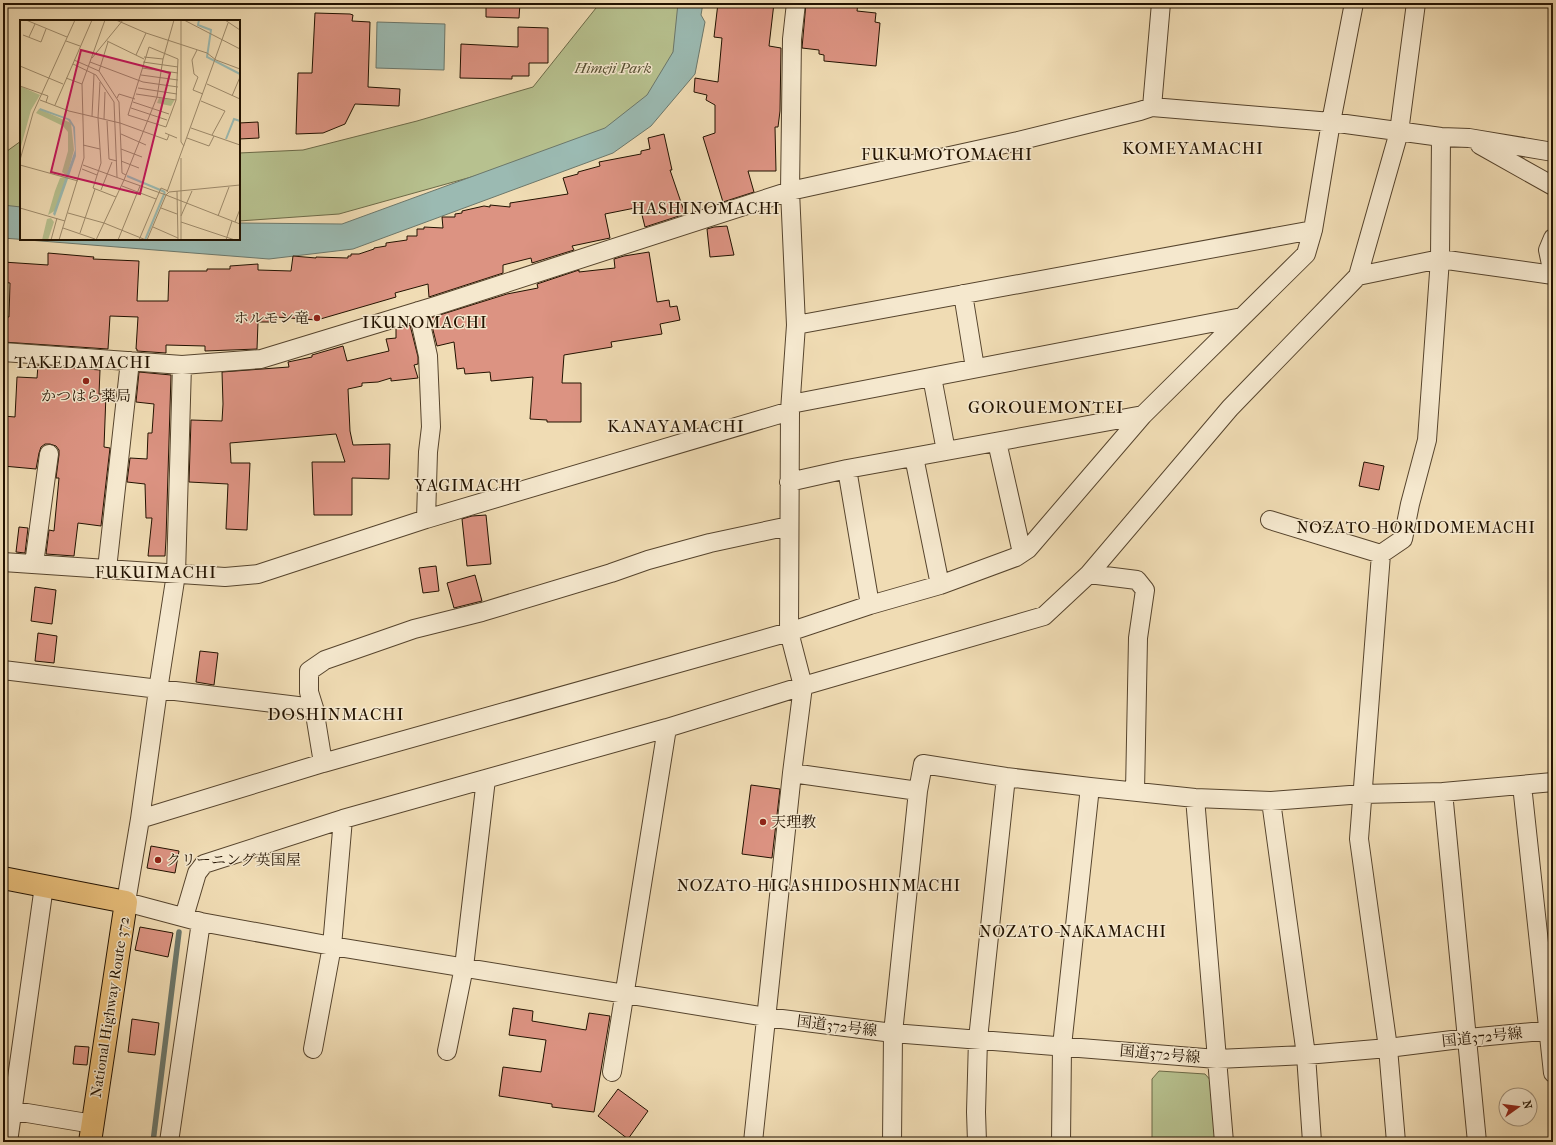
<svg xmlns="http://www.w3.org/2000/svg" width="1556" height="1145" viewBox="0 0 1556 1145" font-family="'IM FELL French Canon','Noto Serif JP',serif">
<rect width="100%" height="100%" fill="#f0dcb4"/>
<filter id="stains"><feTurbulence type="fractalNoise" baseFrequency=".005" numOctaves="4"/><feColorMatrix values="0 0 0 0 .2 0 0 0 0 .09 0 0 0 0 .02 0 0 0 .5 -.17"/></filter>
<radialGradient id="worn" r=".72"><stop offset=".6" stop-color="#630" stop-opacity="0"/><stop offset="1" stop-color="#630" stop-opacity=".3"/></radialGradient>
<path fill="#b7c18f" stroke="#6c6a48" d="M596 3H693L654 100 593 143 339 214 239 221V153L303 150 417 121 533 87 596 8Z
M21 141V215L3 213V154Z
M1159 1071 1205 1074 1213 1083 1219 1142H1152V1079Z"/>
<path fill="#9bbab2" stroke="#6b776b" d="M678 3H703L701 15 705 22 695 74 651 126 613 153 353 249 269 259 3 238V205L21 207V239H239V223L342 224 605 128 647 95 673 52Z
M377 22 445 24 444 70 376 68Z"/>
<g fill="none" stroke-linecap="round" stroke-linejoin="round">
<path stroke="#6b776b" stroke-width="5.5" d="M153 1142 179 932"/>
</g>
<path fill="#dc9382" stroke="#221200" d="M486 3H520L519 18 486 17Z
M718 3H774L769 46 781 48 780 111 778 127H775L776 171H748L754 192 723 202 703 137 715 133V105L706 100 707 95 694 92 695 78 718 82 722 38 714 37Z
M806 3H858L857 11 876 13 875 22 880 23 876 66 824 61V55L819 54V50L802 48Z
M315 13 350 14 353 15 352 21 370 22 368 87 400 89 399 106 355 104 345 124 323 133 296 134 298 73H312Z
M518 27 548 28V63H529V76H512V79L460 78 461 44 518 47Z
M258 122 259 138 239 139V123Z
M664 134 672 170H670L685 214 645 227 640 207 605 214 610 238 572 246 574 250 532 263 531 258 503 265V273L432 296 429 297 428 284 395 293 396 297 317 320 276 317V322H258L257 349 205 351V346L166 345V353L137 351V349H136L138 317 110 316 108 349 3 342V328L5 329V317H9L10 283 3 282V262L48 265V253L94 257 93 259 139 261 137 301H168L169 271H207V269H230V266L258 264V270L291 271 293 256 316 258V257L348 258V256H351V254H359L374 249V248L386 246V243L407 240V236H417V229H424V227L443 228 442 217H455V214L462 213V211L484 206 490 207V205L510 207V203L568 194 563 178 578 174V172L600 166 599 162 641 154V151L650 149 648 138Z
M727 226 734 255 710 257 707 229 714 227Z
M649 252 657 302 669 300 670 307 677 306 680 320 660 324 662 334 611 342 612 347 564 355 562 383H581V422H547V420L530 419 533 377 491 381 490 372 465 374 464 368 457 369 454 342 437 346 430 318 507 294 538 288 537 284 579 270V272L615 268 614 259 624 256Z
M410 325 418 357V364L414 365 418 378 391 381V378L378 382 362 383V386L348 389 350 431 353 445 390 444 389 479 352 478V515H314L312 462H345L336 434 230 443 231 463H250L247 530 226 529 228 484 189 482 191 420 222 421 223 404 222 372 289 367 288 362 312 357V355L343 346 347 361 389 351 386 339 396 338V329Z
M38 365 100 370 99 394H106L104 447 110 448 101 526 78 523 74 556 46 554 49 530 54 531 59 478H56L59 455V450L56 446 50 444H45L41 447 39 453 36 469 3 466V416L15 417 17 377 37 378Z
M139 372 171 375 166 539 165 556H148L152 518H146L145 484 127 482 130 458 147 459 148 433H152L154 404 136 402Z
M1364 462 1384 466 1379 490 1359 486Z
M486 515 491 564 467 566 462 519 472 516Z
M19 527 28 528 25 553 16 552Z
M436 566 439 591 423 593 419 568Z
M475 575 482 601 454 608 447 583Z
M35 587 56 590 52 624 31 621Z
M38 633 57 636 54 663 35 661Z
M200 651 218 653 214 685 196 682Z
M751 785 780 789 772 858 742 854Z
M151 846 179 851 175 873 147 868Z
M140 927 173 933 168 957 135 950Z
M513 1008 533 1011 532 1021 586 1030 589 1013 610 1016 594 1112 552 1107V1104L499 1096 503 1067 541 1072 546 1040 509 1035Z
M132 1019 159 1023 155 1055 128 1052Z
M75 1046 89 1047 87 1065 73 1064Z
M618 1089 648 1111 628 1139 598 1116Z"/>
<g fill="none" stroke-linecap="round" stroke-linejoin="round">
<defs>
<path id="minor" d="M1152 107 1161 3
M1480 145 1553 186
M1553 238 1548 250 1553 274
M1358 276 1440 259 1553 275
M963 294 975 368
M418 311 428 356 431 427 428 452 426 519
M796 325 1313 230
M3 352 182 365 261 359 435 306 790 191 1018 141 1140 111 1152 107 1331 122 1441 137 1469 138 1553 152
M182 365 176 574 158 690 140 819 126 902 201 922 332 946 766 1017 893 1033 1217 1059 1306 1055 1388 1048 1468 1038 1553 1030
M932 377 946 451
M791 404 1242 317
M997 442 1022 553
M914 457 940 585
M847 469 870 605
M789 482 847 469 1143 415
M1270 520 1381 554 1403 539 1410 504 1427 440 1440 259 1441 137
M1381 554 1359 839 1388 1048 1396 1142
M3 562 225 577 258 574 426 519 790 411
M34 564 49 454
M107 569 130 361
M1089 574 1137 580 1145 590 1138 638 1135 791
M3 670 314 708
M323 763 314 708 309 692V671L325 660 414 629 482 612 611 573 648 560 710 543 789 526
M792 773 918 791
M1522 785 1553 1073
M1443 792 1477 1142
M1195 798 1224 1142
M1271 801 1306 1055 1312 1142
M140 819 323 763 789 632 870 605 940 585 1016 557 1028 549 1143 415 1306 254 1313 230 1331 122 1354 3
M184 917 197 873 204 864 343 819 667 728 803 686 1044 616 1089 574 1230 408 1358 276 1399 132 1416 3
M313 1049 332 946 343 819
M447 1051 464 967 486 779
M612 1072 667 728
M3 1109 93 1124
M8 1142 44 886
M169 1142 201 922
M753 1142 792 773 803 686 789 632 790 411 796 325 790 191 792 39 796 3
M892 1142 893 1033 918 791 923 764 1006 777 1090 787 1195 798 1271 801 1363 794 1443 792 1553 782
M977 1142 976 1112 978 1039 1006 777
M1061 1142 1062 1046 1090 787"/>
<path id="highway" d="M3 878 126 902 90 1142"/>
</defs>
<use href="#minor" stroke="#56442d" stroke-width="20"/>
<use href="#highway" stroke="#221200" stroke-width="24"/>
<use href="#minor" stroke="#f5e8ce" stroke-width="18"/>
<use href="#highway" stroke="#e8be7a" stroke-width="22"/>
</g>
<g fill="#8f2418" stroke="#f5e8ce" stroke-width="1.5">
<circle cx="317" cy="318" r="4"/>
<circle cx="86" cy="381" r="4"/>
<circle cx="763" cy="822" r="4"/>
<circle cx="158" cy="860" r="4"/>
</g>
<g text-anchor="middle" stroke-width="3" stroke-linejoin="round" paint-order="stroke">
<g font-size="15" font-style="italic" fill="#564f32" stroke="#f5e8ce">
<text x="613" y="73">Himeji Park</text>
</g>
<g font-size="15" fill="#221200" stroke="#f5e8ce" text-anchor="start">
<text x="309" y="323" text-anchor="end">ホルモン竜</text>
<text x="86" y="401" text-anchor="middle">かつはら薬局</text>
<text x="771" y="827">天理教</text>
<text x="166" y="865">クリーニング英国屋</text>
</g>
<g font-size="15" fill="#221200" stroke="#f5e8ce">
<text transform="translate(110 1007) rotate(-81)" y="5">National Highway Route 372</text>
<text transform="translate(837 1026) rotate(7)" y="5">国道372号線</text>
<text transform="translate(1482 1037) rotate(-6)" y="5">国道372号線</text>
<text transform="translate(1160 1054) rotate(5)" y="5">国道372号線</text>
</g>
<g font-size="16" letter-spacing="1" fill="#221200" stroke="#f5e8ce">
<text x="1416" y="533">NOZATO-HORIDOMEMACHI</text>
<text x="819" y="891">NOZATO-HIGASHIDOSHINMACHI</text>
<text x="1073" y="937">NOZATO-NAKAMACHI</text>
</g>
<g font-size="17" letter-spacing="1" fill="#221200" stroke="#f5e8ce">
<text x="1193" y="154">KOMEYAMACHI</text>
<text x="947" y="160">FUKUMOTOMACHI</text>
<text x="706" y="214">HASHINOMACHI</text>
<text x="425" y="328">IKUNOMACHI</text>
<text x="83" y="368">TAKEDAMACHI</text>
<text x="1046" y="413">GOROUEMONTEI</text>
<text x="676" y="432">KANAYAMACHI</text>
<text x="468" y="491">YAGIMACHI</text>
<text x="156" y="578">FUKUIMACHI</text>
<text x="336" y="720">DOSHINMACHI</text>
</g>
</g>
<g transform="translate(20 20)">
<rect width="220" height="220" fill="#f0dcb4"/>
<path d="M0 66 20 75 11 90 0 130ZM139 78 154 80V81L151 86 137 83ZM19 89 51 103 54 130 47 156 42 152 48 131V112L43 106 16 93ZM44 157 47 159 36 190 28 195 35 171 40 158ZM31 198 34 202 28 220H22L27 199Z" fill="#b7c18f"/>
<path d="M20 88 50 99 55 107 56 136 35 196 33 194 55 130 53 107 48 100 19 90Z" fill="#9bbab2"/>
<path fill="none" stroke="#9bbab2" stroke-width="2" d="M179 0 178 5 191 10 187 37 220 54M206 119 214 99 220 101M107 156 145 172M125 220 145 172"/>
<path fill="none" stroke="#9e8b6c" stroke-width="1" d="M6 0 47 17M96 0 126 13 187 33 196 40 220 49M161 0V122L164 126M164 0 220 29M205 0 220 10M3 15 21 22 26 9M9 17 15 4M46 21 60 26M87 21 124 39M129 27 158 39 156 80 146 107 108 95ZM177 30 172 40 174 54 178 57 173 70 183 74M116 35 126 13M124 37 143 39M72 38 103 0M54 40 79 51 99 82 102 153 106 155M70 42 123 62 158 67M123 42 158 47M53 44 76 55 94 82 97 157M0 46 43 64M122 48 158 53M79 51 88 22M121 55 158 60M46 58 62 64M187 64 220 79M0 66 28 76 26 82M118 68 157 74M116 74 156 80M212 76 220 57M97 78 99 74 115 79M20 80 49 91 100 103 147 120 149 115M181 81 205 91 192 115M113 82 149 94M35 85 72 0M111 88 147 100M72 96 74 54M78 98 81 143 73 168 96 177M78 98 80 62M84 99 85 72M87 101 89 139 97 141M171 108 220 125M145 113 157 118M101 114 126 125M167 118 189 126 194 116M63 125 80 129M101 129 122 137M0 140 13 93 55 0M101 141 119 148M0 145 58 161M63 145 104 160 137 77 143 39 154 0M62 149 77 155M102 166 136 179M81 170 92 142M157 171 158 220M147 172 208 3M0 188 45 201M141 188 157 194M48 193 84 203 126 220M161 196 172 171M198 196 209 167M161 202 215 220M215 202 220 189M133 207 158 218M43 208 75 219M60 213 75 169M31 220 37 198M39 220 64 138 62 64 85 0M76 220 104 160 146 175 149 172 220 165M98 220 120 166M119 220 141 168 148 171M127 220 146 175 220 204M161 220V138M206 220 212 201"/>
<path fill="#c2185b" fill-opacity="0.15" stroke="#c2185b" stroke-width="2" d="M61 30 150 53 120 174 31 152Z"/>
<rect width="220" height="220" fill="none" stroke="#221200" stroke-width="2"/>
</g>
<rect width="1556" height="1145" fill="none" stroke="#f0dcb4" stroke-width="16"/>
<rect x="4" y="4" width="1548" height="1137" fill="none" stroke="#221200" stroke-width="2"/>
<rect x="8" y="8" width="1540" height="1129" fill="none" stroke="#221200"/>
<g transform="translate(1518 1107) rotate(76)"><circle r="19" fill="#f5e8ce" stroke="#a1927c"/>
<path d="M0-3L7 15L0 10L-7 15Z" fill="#8f2418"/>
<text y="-6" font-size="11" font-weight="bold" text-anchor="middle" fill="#221200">N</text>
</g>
<rect width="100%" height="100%" filter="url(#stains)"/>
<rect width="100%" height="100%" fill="url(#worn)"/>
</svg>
